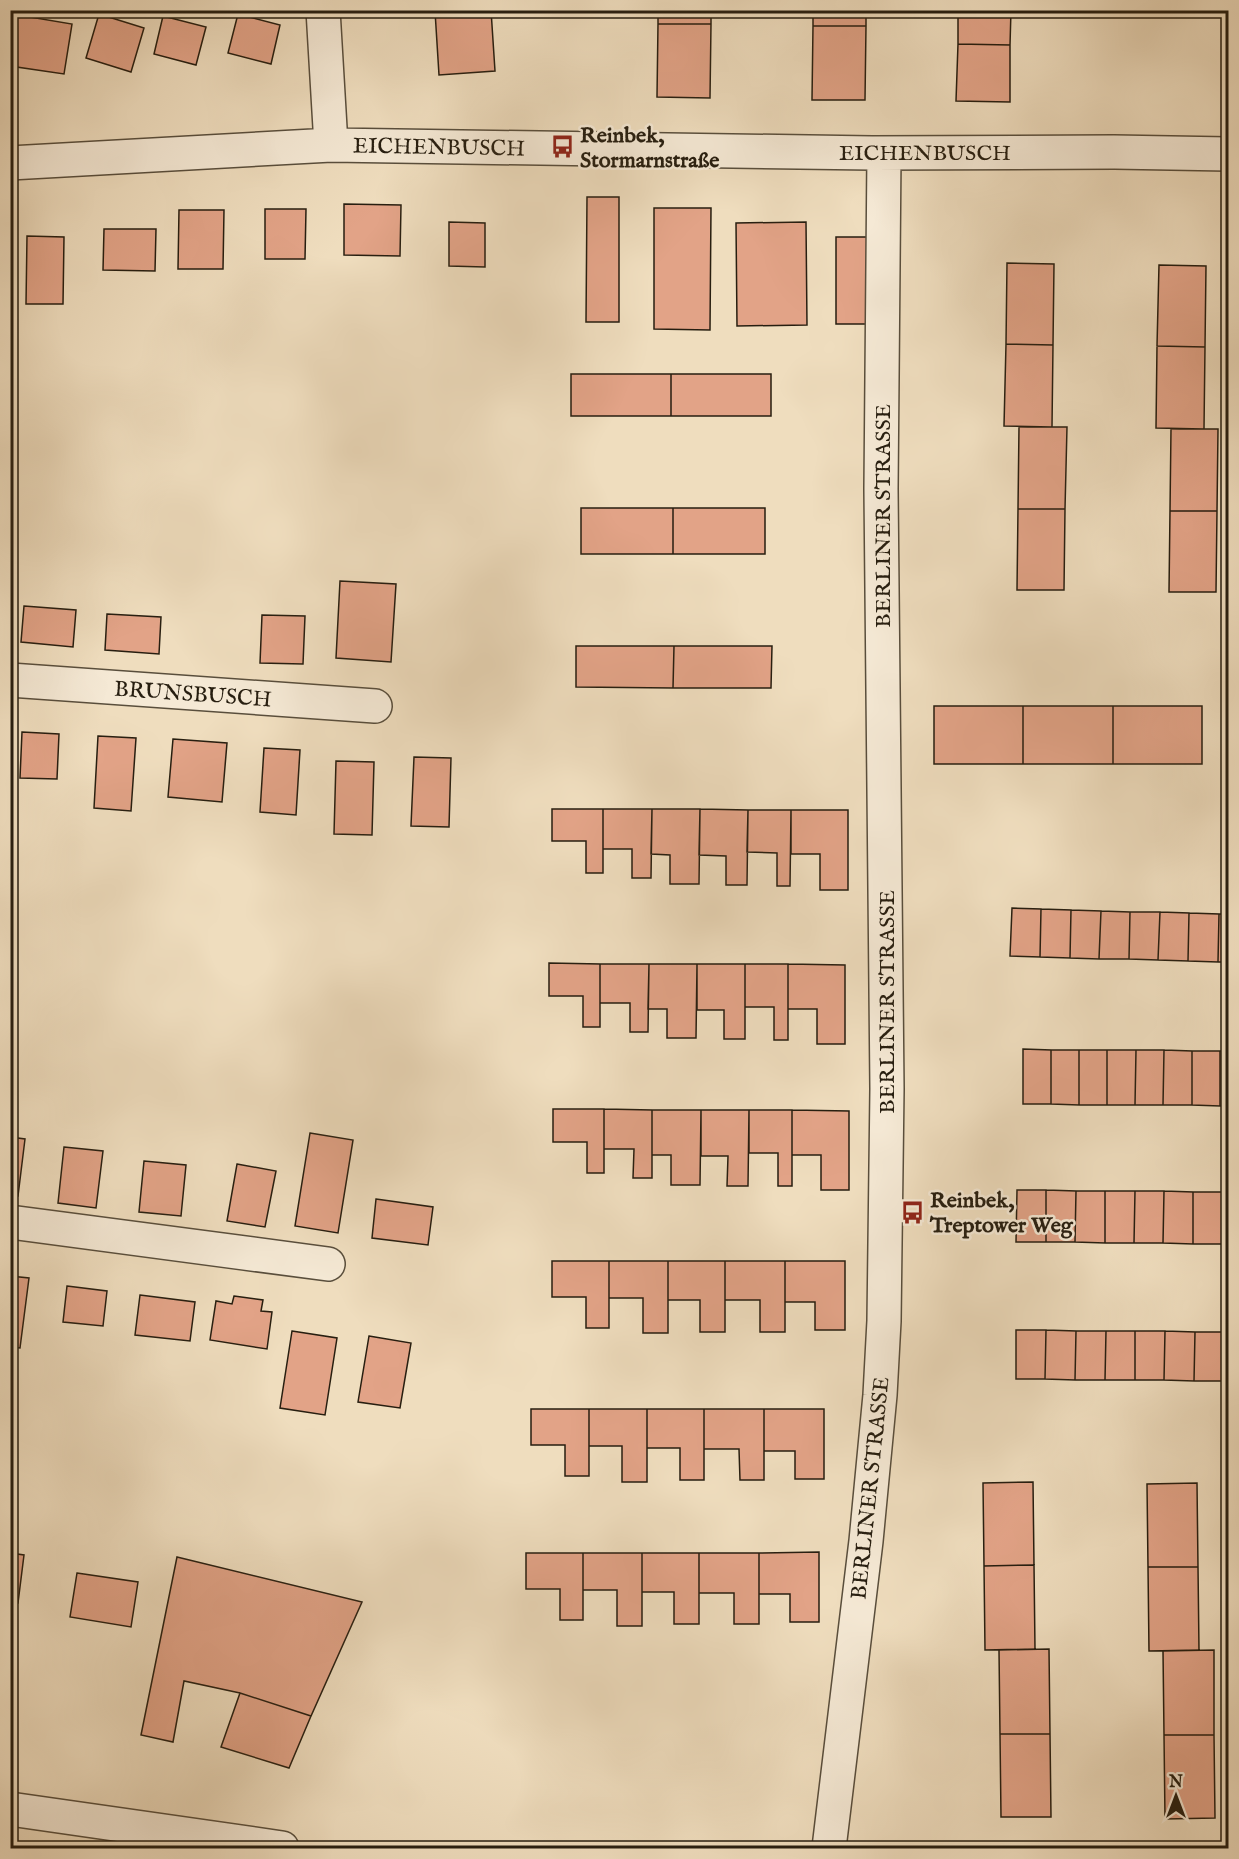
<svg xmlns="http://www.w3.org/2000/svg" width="1239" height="1859" viewBox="0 0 1239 1859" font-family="'IM FELL English',serif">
<rect width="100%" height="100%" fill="#efddbe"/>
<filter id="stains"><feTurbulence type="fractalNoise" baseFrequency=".00333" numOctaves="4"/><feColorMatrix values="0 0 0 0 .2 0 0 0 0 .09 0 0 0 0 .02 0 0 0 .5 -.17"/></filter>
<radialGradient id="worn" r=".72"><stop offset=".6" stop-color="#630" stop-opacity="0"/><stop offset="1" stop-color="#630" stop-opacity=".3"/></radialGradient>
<path fill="#e2a387" stroke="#271e10" stroke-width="1.5" d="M491 10 495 71 439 75 435 11Z
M658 10H711V24H658Z
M813 10H866V26H813Z
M958 10H1011L1010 45 958 44Z
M12 14 72 24 64 74 10 66Z
M99 14 144 28 131 72 86 58Z
M238 14 280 25 271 64 228 53Z
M163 16 206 27 196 65 154 54Z
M658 24H711L710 98 657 97Z
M813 26H866L865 100H812Z
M958 44 1010 45V102L956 101Z
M587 197H619V322H586Z
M344 204 401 205 400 256 344 255Z
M654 208H711L710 330 654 329Z
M265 209H306L305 259H265Z
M179 210H224L223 269H178Z
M449 222 485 223V267L449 266Z
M806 222 807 325 737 326 736 223Z
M104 229H156L155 271 103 270Z
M27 236 64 237 63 304H26Z
M836 237H867L868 324H836Z
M1007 263 1054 264 1053 345 1006 344Z
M1159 265 1206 266 1205 347 1157 346Z
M1006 344 1053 345 1052 427 1004 426Z
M1157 346 1205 347 1204 429 1156 428Z
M571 374H671V416H571Z
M671 374H771V416H671Z
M1019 427H1067L1065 509H1018Z
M1171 429H1218L1217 511H1170Z
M581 508H673V554H581Z
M673 508H765V554H673Z
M1018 509H1065L1064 590H1017Z
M1170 511H1217L1216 592H1169Z
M340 581 396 584 391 662 336 658Z
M24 606 76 610 73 647 21 642Z
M107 614 161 617 159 654 105 650Z
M262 615 305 616 303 664 260 663Z
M576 646H674L673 688 576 687Z
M674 646H772L771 688H673Z
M934 706H1023V764H934Z
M1023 706H1113V764H1023Z
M1113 706H1202V764H1113Z
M22 732 59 734 57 779 20 778Z
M98 736 136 738 131 811 94 808Z
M173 739 227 743 222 802 168 797Z
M264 748 300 750 296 815 260 812Z
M414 757 451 758 449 827 411 826Z
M336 761 374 762 372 835 334 834Z
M552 809H603V873H586V841H552Z
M603 809H652L651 878H632V849H603Z
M652 809H700L699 884H670V855L651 854Z
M700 809 748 810 747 885H726V856L699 855Z
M748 810H791L790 886H777V853L747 852Z
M791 810H848V890H820V854H791Z
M1012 908 1041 909 1040 957 1010 956Z
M1041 909 1071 910 1070 958 1040 957Z
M1071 910 1101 911 1099 959 1070 958Z
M1101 911 1130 912 1129 959H1099Z
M1130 912H1160L1158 960 1129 959Z
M1160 912 1189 913 1188 961 1158 960Z
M1189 913 1219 914 1218 962 1188 961Z
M1219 914H1228V962H1218Z
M549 963 600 964V1027H583V996H549Z
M600 964H649L648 1032H630V1003H600Z
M649 964H697L696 1038H667V1009H648Z
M697 964H745V1039H724V1010H697Z
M745 964H788V1040H774V1007H745Z
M788 964 845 965V1044H817V1009H788Z
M1023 1049 1051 1050V1104H1023Z
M1051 1050H1079V1105L1051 1104Z
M1079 1050H1107V1105H1079Z
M1107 1050H1136L1135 1105H1107Z
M1136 1050H1164L1163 1105H1135Z
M1164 1050 1192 1051V1105H1163Z
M1192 1051H1220V1106L1192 1105Z
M1220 1051H1228V1106H1220Z
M553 1109H604V1173H587V1142H553Z
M604 1109 652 1110V1178H633L634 1149H604Z
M652 1110H701L700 1185H671V1155H652Z
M701 1110H749L748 1186H727L728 1156H701Z
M749 1110H792V1186H778V1153H749Z
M792 1110 849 1111V1190H821V1155H792Z
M310 1133 353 1140 338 1233 295 1226Z
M10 1137 25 1139 18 1196 10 1195Z
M64 1147 103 1151 96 1208 58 1203Z
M144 1161 186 1165 181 1216 139 1212Z
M237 1164 276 1171 265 1227 227 1221Z
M1017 1190H1046V1242H1016Z
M1046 1190 1076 1191 1075 1242H1046Z
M1076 1191H1105V1243L1075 1242Z
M1105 1191H1135L1134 1243H1105Z
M1135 1191H1164L1163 1243H1134Z
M1164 1191 1193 1192V1244L1163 1243Z
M1193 1192H1222V1244H1193Z
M1222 1192H1228V1244H1222Z
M376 1199 433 1207 428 1245 372 1238Z
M552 1261H609V1328H586V1297H552Z
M609 1261H668V1333H643V1298H609Z
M668 1261H725V1332H700V1300H668Z
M725 1261H785V1332H760V1300H725Z
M785 1261H845V1330H815V1302H785Z
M10 1276 29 1278 20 1348 10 1347Z
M67 1286 107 1291 103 1326 63 1322Z
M140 1295 195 1302 190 1341 135 1335Z
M234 1296 263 1300 261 1311 272 1312 267 1349 210 1340 216 1301 232 1304Z
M1016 1330H1046L1045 1379H1016Z
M1046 1330 1076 1331 1075 1380 1045 1379Z
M292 1331 337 1338 325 1415 280 1408Z
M1076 1331H1106L1105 1380H1075Z
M1106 1331H1135V1380H1105Z
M1135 1331H1165L1164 1380H1135Z
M1165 1331 1195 1332 1194 1381 1164 1380Z
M1195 1332H1224V1381H1194Z
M1224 1332H1228V1381H1224Z
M369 1336 411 1343 400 1408 358 1402Z
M531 1409H589V1476H565V1445H531Z
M589 1409H647V1482H622V1446H589Z
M647 1409H704V1480H680V1448H647Z
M704 1409H764V1480H740L739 1449H704Z
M764 1409H824V1479H795V1451H764Z
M1033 1482 1034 1565 984 1566 983 1483Z
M1197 1483 1198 1567H1148L1147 1484Z
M819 1552V1622H790V1594H759V1553Z
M10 1553 24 1555 18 1603 10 1602Z
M526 1553H583V1620H560V1589H526Z
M583 1553H642V1626H617V1590H583Z
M642 1553H699V1624H674V1592H642Z
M699 1553H759V1624H734V1593H699Z
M177 1557 362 1602 311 1716 240 1693 184 1681 173 1742 141 1735Z
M1034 1565 1035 1649 985 1650 984 1566Z
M1148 1567H1198L1199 1650 1149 1651Z
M77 1573 138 1582 131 1627 70 1617Z
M1049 1649 1050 1734H1000L999 1650Z
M1214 1650V1735H1164L1163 1651Z
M240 1693 311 1716 289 1768 221 1747Z
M1000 1734H1050L1051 1817H1001Z
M1164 1735H1214L1215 1818 1165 1819Z"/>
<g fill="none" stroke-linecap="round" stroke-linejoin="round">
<defs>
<path id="street" d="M323 10 331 145
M10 163 331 145 872 153 1114 152 1228 154
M10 680 375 706
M10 1222 328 1264
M10 1809 282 1848
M829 1848 866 1541 880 1395 884 1321 887 1089 881 489 884 153"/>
</defs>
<use href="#street" stroke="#594e3c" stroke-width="36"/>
<use href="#street" stroke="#f5e9d5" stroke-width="33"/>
</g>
<defs>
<symbol id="bus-bare" viewBox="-9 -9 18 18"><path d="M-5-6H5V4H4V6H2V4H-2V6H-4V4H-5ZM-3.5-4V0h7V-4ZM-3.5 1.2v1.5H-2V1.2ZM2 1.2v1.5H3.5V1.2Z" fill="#8f2418" stroke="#f5e9d5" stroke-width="2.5" paint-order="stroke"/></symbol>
</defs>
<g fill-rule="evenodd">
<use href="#bus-bare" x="546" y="130" width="33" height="33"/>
<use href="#bus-bare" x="896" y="1196" width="33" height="33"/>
</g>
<g text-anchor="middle" stroke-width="5" stroke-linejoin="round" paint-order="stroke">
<g font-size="22" font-weight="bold" fill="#271e10" stroke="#f5e9d5" text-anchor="start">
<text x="580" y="142">Reinbek,<tspan x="580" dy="25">Stormarnstraße</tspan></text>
<text x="930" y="1207">Reinbek,<tspan x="930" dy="25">Treptower Weg</tspan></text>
</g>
<g font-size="22" fill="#271e10" stroke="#f5e9d5">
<text transform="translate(439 146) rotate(1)" y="8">EICHENBUSCH</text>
<text x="925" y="160">EICHENBUSCH</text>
<text transform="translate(882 516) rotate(-90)" y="8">BERLINER STRASSE</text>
<text transform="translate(193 693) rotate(4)" y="8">BRUNSBUSCH</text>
<text transform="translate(886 1002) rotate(-90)" y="8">BERLINER STRASSE</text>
<text transform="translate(869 1488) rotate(-84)" y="8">BERLINER STRASSE</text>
</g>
</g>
<rect width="1239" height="1859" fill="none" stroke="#efddbe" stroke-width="36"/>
<rect x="12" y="12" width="1215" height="1835" fill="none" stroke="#271e10" stroke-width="3"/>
<rect x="18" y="18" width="1203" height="1823" fill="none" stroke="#271e10" stroke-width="1.5"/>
<g transform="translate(1176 1796)" stroke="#f5e9d5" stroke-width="4.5" paint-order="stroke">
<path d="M0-4.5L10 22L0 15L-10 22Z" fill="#271e10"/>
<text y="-9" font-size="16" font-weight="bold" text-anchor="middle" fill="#271e10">N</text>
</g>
<rect width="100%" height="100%" filter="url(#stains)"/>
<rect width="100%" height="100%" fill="url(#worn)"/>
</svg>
